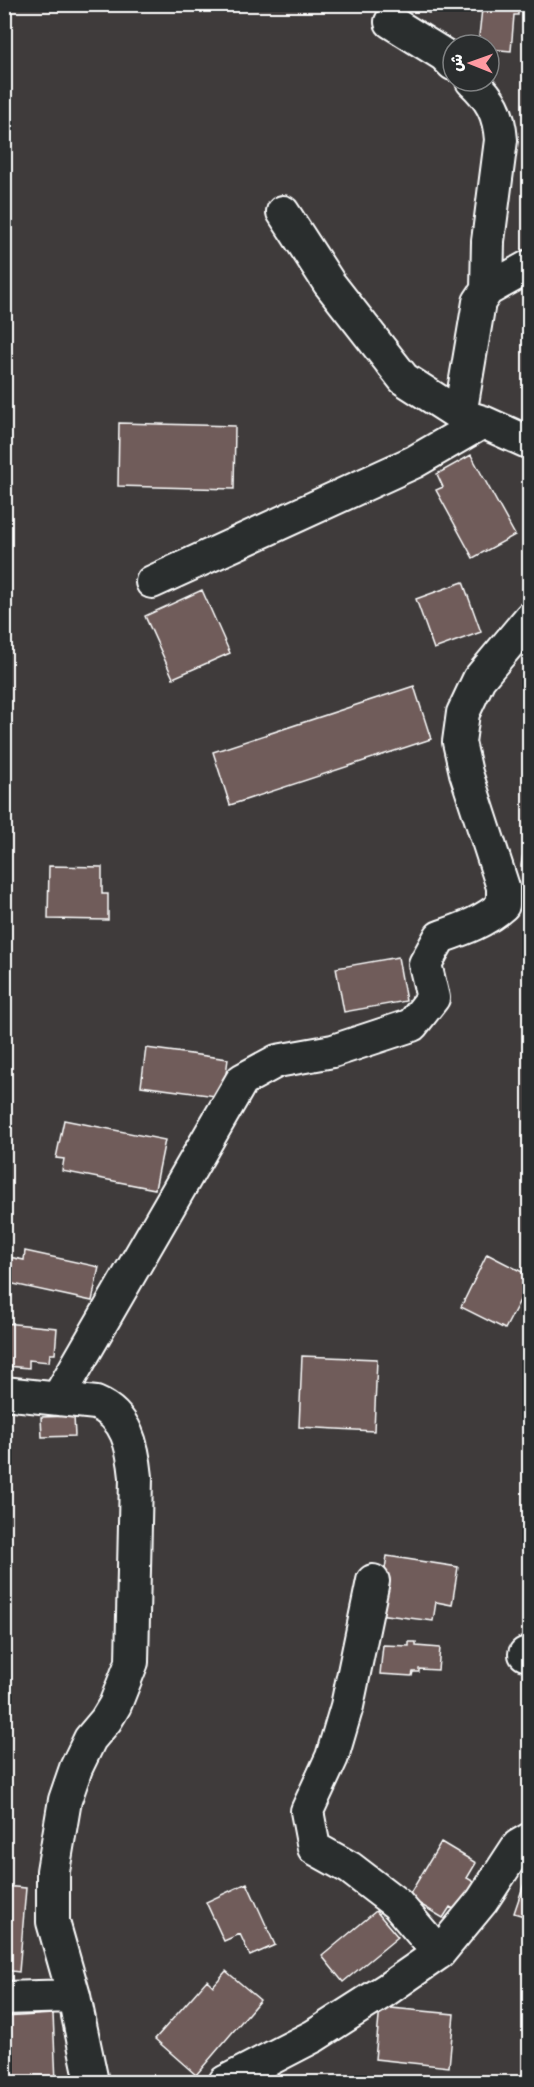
<svg xmlns="http://www.w3.org/2000/svg" width="534" height="2087" viewBox="0 0 534 2087" font-family="'Patrick Hand','Playpen Sans Arabic',sans-serif">
<rect width="100%" height="100%" fill="#3f3b3b"/>
<filter id="ink" filterUnits="userSpaceOnUse"><feTurbulence type="fractalNoise" baseFrequency=".0167" numOctaves="2"/><feDisplacementMap in="SourceGraphic" scale="12" xChannelSelector="R" yChannelSelector="G"/><feConvolveMatrix kernelMatrix="1 2 1 2 8 2 1 2 1" color-interpolation-filters="sRGB"/></filter>
<g filter="url(#ink)">
<path fill="#6f5c5a" stroke="#fff" stroke-width="1.5" d="M404 4H432L429 13Z
M479 4H518V15H514L511 51 489 49V45H478L482 9 479 8Z
M119 423 235 426 234 489 118 486Z
M471 455 515 535 473 558 436 490 443 487 437 474Z
M463 582 481 632 434 649 416 599Z
M202 590 230 653 173 678 145 616Z
M414 686 431 739 230 805 213 752Z
M529 815H530V867L521 866Z
M49 866 102 867V894H108V920L48 919Z
M398 957 406 1001 344 1012 336 968Z
M146 1048 228 1059 223 1097 141 1086Z
M64 1120 165 1140 155 1189 62 1171 64 1159 56 1158Z
M25 1251 99 1267 92 1301 4 1282V1256L24 1260Z
M487 1254 530 1276V1281L505 1329 461 1307Z
M4 1323 57 1328 55 1354H50L49 1362 29 1360V1368L7 1366V1361H4Z
M302 1356 377 1359 374 1431 299 1427Z
M74 1416 75 1436 42 1437 41 1417Z
M387 1556 458 1567 452 1605 436 1602 433 1621 378 1614Z
M409 1642H416V1646L440 1648 438 1670 419 1669V1672H413L412 1676 380 1674 383 1645 409 1646Z
M441 1842 476 1863 467 1878 476 1883 459 1912 450 1907 443 1918 408 1897Z
M529 1869H530V1918L514 1913Z
M247 1883 275 1945 250 1956 240 1934 224 1941 206 1902Z
M4 1886 26 1888 19 1972 4 1970Z
M376 1911 398 1937 343 1982 322 1956Z
M226 1971 260 2000 196 2075 155 2039 207 1980 213 1986Z
M380 2007 454 2014 449 2067 375 2059Z
M53 2014 56 2082H4V2017Z"/>
<g fill="none" stroke-linecap="round" stroke-linejoin="round">
<defs>
<path id="minor" d="M391 22 444 55 453 64
M283 212 329 283 404 379 460 415 483 422 530 443
M487 290 530 266
M460 415 479 302 487 290 488 241 501 140C499 113 491 99 472 81
M152 582 414 462 483 422
M4 1393 96 1403C127 1416 133 1447 136 1477L132 1662 115 1705 106 1720 90 1739 76 1768 65 1800 53 1871V1922L74 1996 92 2082
M58 1398 242 1080 277 1061 333 1051 412 1025 433 998 425 964 440 937C463 929 484 922 503 905V887L466 773 459 742 463 713 479 679 530 618
M373 1581 347 1706 332 1757 307 1811 314 1848 350 1868 397 1904 439 1953
M525 1654H530
M4 1998 74 1996
M225 2082 314 2036 386 1990 439 1953 482 1901 518 1846 530 1839"/>
</defs>
<use href="#minor" stroke="#fff" stroke-width="36"/>
<use href="#minor" stroke="#2a2d2e" stroke-width="32"/>
</g>
</g>
<rect width="534" height="2087" fill="none" stroke="#2a2d2e" stroke-width="24"/>
<rect x="12" y="12" width="510" height="2063" fill="none" stroke="#fff" stroke-width="2" filter="url(#ink)"/>
<g transform="translate(471 63) rotate(271)"><circle r="28" fill="#2a2d2e" stroke="#7f8182" stroke-width="1.5"/>
<path d="M0-4.5L10 22L0 15L-10 22Z" fill="#ff9aa2"/>
<text y="-9" font-size="16" font-weight="bold" text-anchor="middle" fill="#ffffff">ش</text>
</g>
</svg>
